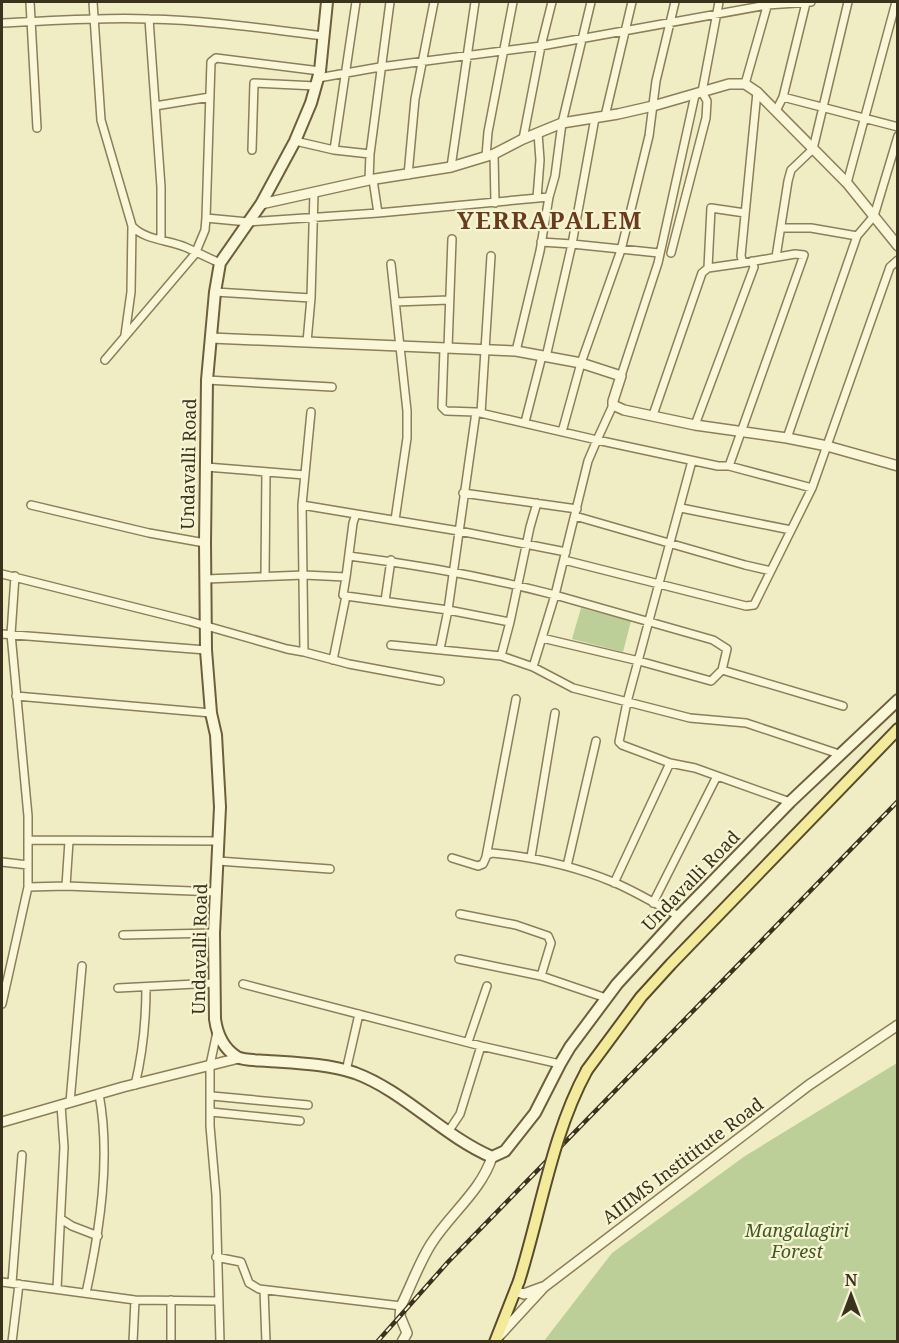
<svg xmlns="http://www.w3.org/2000/svg" width="899" height="1343" viewBox="0 0 899 1343" font-family="'Noto Serif',serif">
<rect width="100%" height="100%" fill="#f0ecc4"/>
<path fill="#bdcf98" d="M581 608 631 621 623 652 572 639Z
M897 1063V1341H544L612 1253 745 1156Z"/>
<g fill="none" stroke-linecap="round" stroke-linejoin="round">
<defs>
<path id="minor" d="M30 2 37 128
M93 2 101 120 132 226C144 240 169 240 185 247 197 252 208 258 220 263
M149 19 161 187V240
M2 23C51 21 100 17 149 19 208 20 266 29 324 36
M318 78 380 67 541 46 767 5 811 2
M745 84 768 3
M783 97 898 127
M155 106 210 97
M776 111 783 97 806 3
M605 116 632 2
M523 139 541 46 552 2
M295 141 334 150 370 154
M252 150 254 83 316 86
M334 150 356 2
M494 154 495 203
M486 156 488 132 513 2
M451 167 475 2
M408 175 415 99 434 2
M369 180 370 154 390 2
M373 180 378 213
M847 183 896 2
M537 198 540 160 538 133
M206 218 248 222 378 213 549 197
M781 228H811L857 236
M541 242 572 244 659 253
M671 253 706 118 707 101 702 92 719 2
M776 257 788 181 791 170 813 149 848 2
M391 264 407 411V438L395 520
M708 268 711 208 745 213
M215 292 311 298
M395 302 449 300
M125 335 131 292 132 226
M307 342 311 298 314 193
M448 348 452 239
M444 349 442 407 446 411 476 412 597 440 613 405
M516 351 540 251 549 197 555 176 562 123 591 2
M546 357 572 244 595 118
M105 360 195 254 205 230 206 218 211 62 216 58 320 71
M621 376 658 263 695 95
M207 380 332 387
M481 413 491 256
M653 415 702 273 708 268 743 263
M525 422 542 356
M695 425 754 267 752 261
M562 432 581 363 621 250 649 136 656 81 675 2
M787 438 857 236 874 216 898 136
M692 461 627 702 619 742 622 745 670 763 695 768 790 802
M729 466 812 488
M206 467 305 475
M463 493 577 509
M31 505 149 533 205 543
M302 505 356 514
M681 508 791 530
M575 516 745 565 771 571
M349 556C419 565 487 577 555 595L588 461 597 440 718 466H729L804 255 795 254 743 263 741 256 757 92
M564 560 746 606 754 605 812 488 890 267 898 260
M2 574 189 621 287 649 304 652 349 664 440 681
M265 576 266 472
M346 577 343 595 346 596 448 610 476 412
M206 579 304 575 346 577 353 523 356 514 459 531 566 552
M385 601 391 560
M510 622 530 527 537 503
M2 634 206 650
M391 645 501 656
M440 649 448 610 510 622 501 656 533 667 573 688 690 718 746 723 839 754
M304 652 302 505 311 412
M333 660 346 596
M533 667 555 595 713 640 727 649 722 670 711 681 639 661 542 638
M722 670 843 706
M16 696 211 713
M29 840 218 841
M486 857 516 699
M531 857 555 713
M452 858 478 866 483 864 487 855 492 853C534 857 574 866 613 882 635 891 657 905 679 916
M218 861 330 869
M2 862 28 865
M567 866 596 741
M614 883 670 763
M66 886 69 841
M28 887 66 886 217 892
M653 903 717 776
M460 914 516 925 548 936 551 943 541 976
M123 935 214 933
M459 959 541 976 606 998
M243 984 481 1046 560 1064
M118 988 215 983
M2 1004 28 887V816L11 634 15 576
M217 1032 210 1065V1126L216 1195 220 1342
M468 1042 487 986
M346 1071 359 1014
M135 1085C143 1052 146 1021 146 987
M212 1096 308 1105
M70 1102 82 966
M211 1112 300 1121
M448 1132 460 1114 481 1046
M61 1219 72 1226 98 1236
M216 1257 241 1262 249 1283 259 1289 401 1306
M2 1282 135 1300 219 1301
M12 1283 22 1155
M57 1289 64 1147 61 1105
M264 1290 266 1342
M86 1293C100 1229 111 1158 99 1094
M12 1342 19 1284
M133 1342 135 1300
M171 1342V1300"/>
<path id="tertiary" d="M261 204 369 180 451 167 494 154 523 139 562 123 618 114 653 106 729 84H745L757 92 847 183 898 246
M211 338 516 351 581 363 621 376 613 401V405L624 410 695 425 787 438 827 446 898 466
M2 1122 123 1087 239 1058
M516 1288 518 1292 524 1294 543 1287
M499 1336 544 1287 809 1085 898 1025
M402 1342 407 1333 400 1316 401 1306C411 1286 419 1263 431 1244 450 1214 481 1191 492 1157"/>
<path id="secondary" d="M327 2 320 71 311 103 295 141 261 204 220 263 215 292 207 380 205 543 206 650 211 713 216 735 220 807 214 933 215 1019C217 1034 223 1048 237 1057 245 1061 260 1060 269 1061 297 1063 328 1064 355 1073 404 1091 443 1136 492 1157L505 1151 535 1113 560 1064 570 1047 617 984 679 916 790 802 898 700"/>
<path id="primary" d="M587 1070 641 997 671 964 898 729
M495 1342 519 1281"/>
</defs>
<use href="#minor" stroke="#8c7e5a" stroke-width="10"/>
<use href="#tertiary" stroke="#8c7e5a" stroke-width="12"/>
<use href="#secondary" stroke="#6d5f3d" stroke-width="14"/>
<use href="#primary" stroke="#594b2e" stroke-width="14"/>
<use href="#minor" stroke="#faf7d8" stroke-width="7"/>
<use href="#tertiary" stroke="#faf7d8" stroke-width="9"/>
<use href="#secondary" stroke="#faf7d8" stroke-width="10"/>
<use href="#primary" stroke="#f4ea9b" stroke-width="10"/>
<defs>
<path id="rail" d="M377 1342 448 1262 898 801"/>
</defs>
<use href="#rail" stroke="#3b321e" stroke-width="4.5"/>
<use href="#rail" stroke="#f7f4d4" stroke-width="2" stroke-dasharray="7" stroke-linecap="butt"/>
<defs>
<path id="primary-bridge" d="M519 1281C541 1211 552 1134 587 1070"/>
</defs>
<use href="#primary-bridge" stroke="#594b2e" stroke-width="14" stroke-linecap="butt"/>
<use href="#primary-bridge" stroke="#f4ea9b" stroke-width="10"/>
</g>
<g text-anchor="middle" stroke-width="4.5" stroke-linejoin="round" paint-order="stroke">
<g font-size="18" fill="#3b321e" stroke="#f7f4d4">
<text transform="translate(189 464) rotate(-89)" y="6">Undavalli Road</text>
<text transform="translate(691 881) rotate(-46)" y="6">Undavalli Road</text>
<text transform="translate(200 949) rotate(-89)" y="6">Undavalli Road</text>
<text transform="translate(683 1161) rotate(-37)" y="6">AIIIMS Instititute Road</text>
</g>
<g font-size="18" font-style="italic" fill="#415824" stroke="#f7f4d4">
<text x="797" y="1237">Mangalagiri<tspan x="797" dy="21">Forest</tspan></text>
</g>
<g font-size="24" font-weight="bold" letter-spacing="1.5" fill="#693c1c" stroke="#f7f4d4">
<text x="550" y="229">YERRAPALEM</text>
</g>
</g>
<rect width="899" height="1343" fill="none" stroke="#3b321e" stroke-width="6"/>
<g transform="translate(851 1295)" stroke="#f7f4d4" stroke-width="4.5" paint-order="stroke">
<path d="M0-4.5L10 22L0 15L-10 22Z" fill="#3b321e"/>
<text y="-9" font-size="16" font-weight="bold" text-anchor="middle" fill="#3b321e">N</text>
</g>
</svg>
